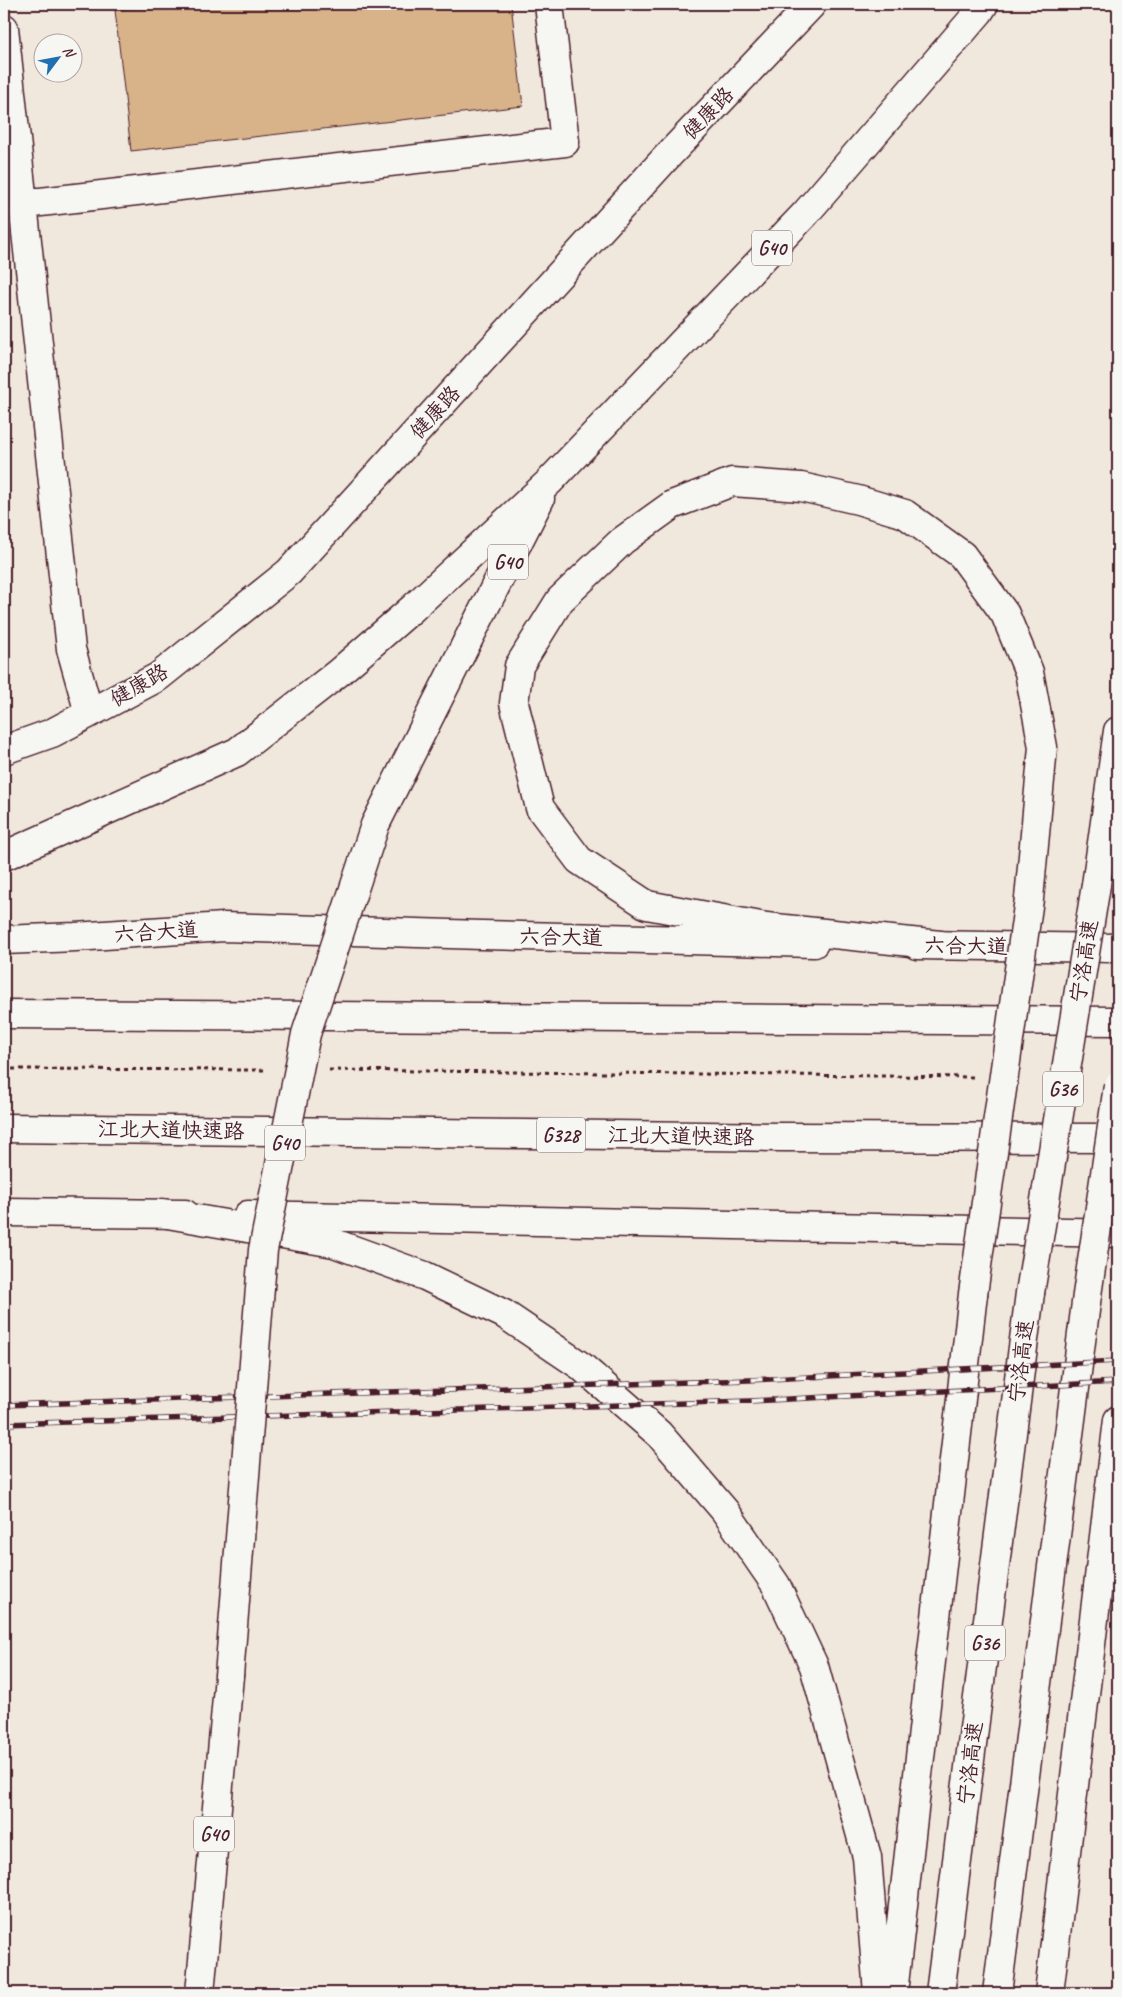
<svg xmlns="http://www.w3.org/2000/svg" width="1122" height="1997" viewBox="0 0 1122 1997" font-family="Caveat,'LXGW WenKai TC',sans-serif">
<rect width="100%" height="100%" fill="#f0e8dd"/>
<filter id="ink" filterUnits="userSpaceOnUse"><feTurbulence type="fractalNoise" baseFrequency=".02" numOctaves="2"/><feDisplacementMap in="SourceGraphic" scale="10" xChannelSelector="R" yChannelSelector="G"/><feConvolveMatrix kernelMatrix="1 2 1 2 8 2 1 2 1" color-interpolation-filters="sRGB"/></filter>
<g filter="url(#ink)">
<path fill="#d8b289" stroke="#4a1f2b" d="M165 4H511L523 106 131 151 115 10Z"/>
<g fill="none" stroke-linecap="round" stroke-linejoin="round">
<defs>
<path id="minor" d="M4 28 71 649 89 713
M23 204 565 142 549 4
M4 750 52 733 158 677 289 572 663 161 812 4"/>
<path id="major" d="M4 940 75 937 224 927 482 935 814 943
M917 945 1118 948
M4 1212 185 1214
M248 1215 1118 1233"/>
<path id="highway" d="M467 642 540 499
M4 856 237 752 338 673 413 608 549 482 805 214 979 12 984 4
M1096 885 1118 731
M940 945 766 927 647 905 579 860 540 808 514 703 519 666 560 600 622 541 672 505 732 482 801 487 858 500 905 514 962 555 1005 614 1029 672 1043 747 1029 899
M4 1014 1118 1021
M4 1128 783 1137 1118 1138
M162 1213 334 1243 425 1276 504 1314 581 1366 659 1434 725 1511 776 1585 814 1666 867 1857 878 1993
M200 1993 229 1676
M893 1993 973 1294
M940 1993 1030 1293
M997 1993 1087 1295
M1049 1993 1118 1420"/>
</defs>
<use href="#minor" stroke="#4a1f2b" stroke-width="31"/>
<use href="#major" stroke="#4a1f2b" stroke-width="31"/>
<use href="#highway" stroke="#4a1f2b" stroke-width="31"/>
<path stroke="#4a1f2b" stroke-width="3" stroke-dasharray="4 4" stroke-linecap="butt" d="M4 1069 268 1070
M329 1070 973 1077"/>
<use href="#minor" stroke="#f6f6f2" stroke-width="28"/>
<use href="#major" stroke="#f6f6f2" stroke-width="28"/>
<use href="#highway" stroke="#f6f6f2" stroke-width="28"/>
<defs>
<path id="rail" d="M4 1405 749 1380 1118 1361
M4 1424 750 1401 1118 1382"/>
</defs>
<use href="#rail" stroke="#4a1f2b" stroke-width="5.5"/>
<use href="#rail" stroke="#f6f6f2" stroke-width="4" stroke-dasharray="11" stroke-linecap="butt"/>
<defs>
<path id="highway-bridge" d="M1030 1293 1096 885
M973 1294 1029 899
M1087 1295 1118 1086
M229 1676 263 1250 306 1034 375 825 467 642"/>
</defs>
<use href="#highway-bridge" stroke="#4a1f2b" stroke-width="31" stroke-linecap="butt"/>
<use href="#highway-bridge" stroke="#f6f6f2" stroke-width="28"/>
</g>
</g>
<g text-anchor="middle" stroke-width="4" stroke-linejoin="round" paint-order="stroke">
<g fill="#f6f6f2" stroke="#7e6067" stroke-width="1">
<rect x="752" y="230.5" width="40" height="35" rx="4"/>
<rect x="488" y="544.5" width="40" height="35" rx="4"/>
<rect x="1043" y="1071.5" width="40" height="35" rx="4"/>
<rect x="537" y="1117.5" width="48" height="35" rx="4"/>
<rect x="265" y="1125.5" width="40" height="35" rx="4"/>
<rect x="965" y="1625.5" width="40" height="35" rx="4"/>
<rect x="194" y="1816.5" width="40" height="35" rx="4"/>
</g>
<g font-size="20" font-weight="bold" fill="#4a1f2b">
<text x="772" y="255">G40</text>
<text x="508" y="569">G40</text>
<text x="1063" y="1096">G36</text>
<text x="561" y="1142">G328</text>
<text x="285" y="1150">G40</text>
<text x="985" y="1650">G36</text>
<text x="214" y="1841">G40</text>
</g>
<g font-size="21" fill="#4a1f2b" stroke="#f6f6f2">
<text transform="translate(708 113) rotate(-46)" y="7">健康路</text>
<text transform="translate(435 412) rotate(-48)" y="7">健康路</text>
<text transform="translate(139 685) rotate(-30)" y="7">健康路</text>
<text transform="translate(156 932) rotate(-4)" y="7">六合大道</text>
<text transform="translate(561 937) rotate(1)" y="7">六合大道</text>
<text transform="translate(966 946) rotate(1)" y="7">六合大道</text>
<text transform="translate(1084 961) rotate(-81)" y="7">宁洛高速</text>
<text transform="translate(171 1130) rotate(1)" y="7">江北大道快速路</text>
<text transform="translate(681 1136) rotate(1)" y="7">江北大道快速路</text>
<text transform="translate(1021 1361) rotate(-83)" y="7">宁洛高速</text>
<text transform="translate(970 1763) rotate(-83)" y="7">宁洛高速</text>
</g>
</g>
<rect width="1122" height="1997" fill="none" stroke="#f6f6f2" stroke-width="20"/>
<rect x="10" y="10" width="1102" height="1977" fill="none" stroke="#4a1f2b" stroke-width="2" filter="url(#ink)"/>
<g transform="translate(58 58) rotate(58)"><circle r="24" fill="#f6f6f2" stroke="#b1a0a2"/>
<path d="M0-4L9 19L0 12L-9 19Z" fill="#1f6fb2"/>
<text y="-8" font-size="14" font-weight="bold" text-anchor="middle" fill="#4a1f2b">N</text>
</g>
</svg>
